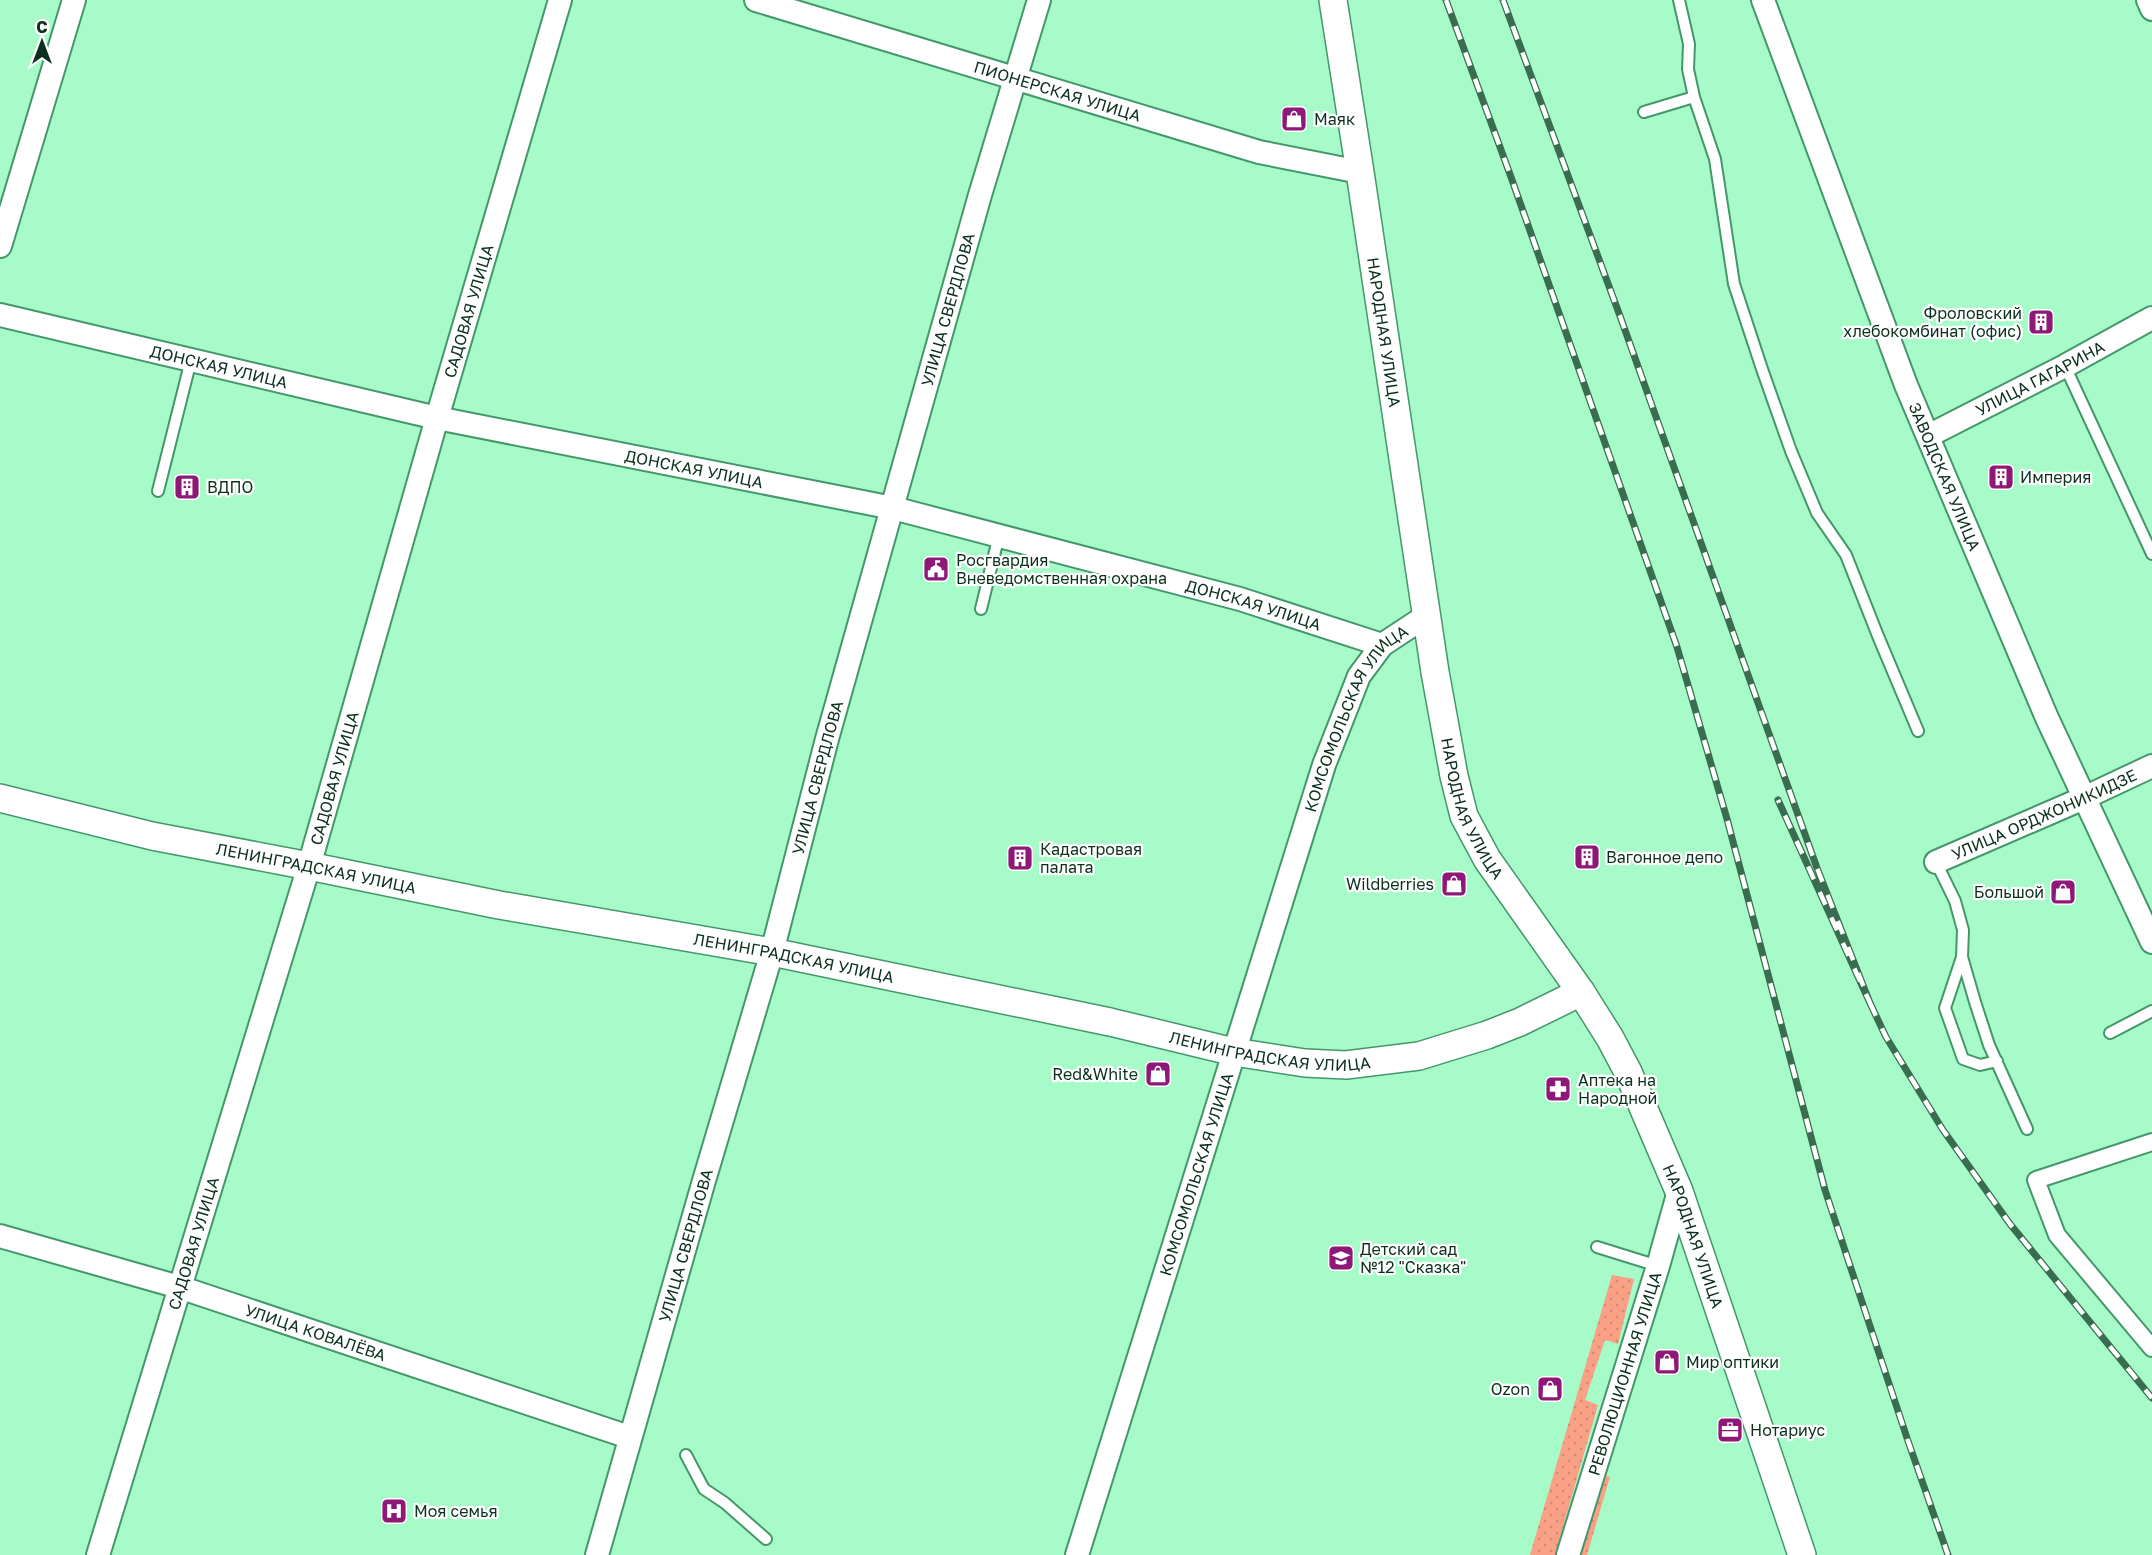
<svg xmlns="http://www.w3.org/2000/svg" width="2152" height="1555" viewBox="0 0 2152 1555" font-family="'Golos Text',sans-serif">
<defs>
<pattern id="grass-dots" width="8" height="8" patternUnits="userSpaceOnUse" patternTransform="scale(1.5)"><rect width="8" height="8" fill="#f9a085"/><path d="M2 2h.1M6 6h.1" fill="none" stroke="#d48a72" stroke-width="1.8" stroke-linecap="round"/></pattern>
</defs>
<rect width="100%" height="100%" fill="#a7fbc9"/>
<path fill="url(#grass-dots)" d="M1612 1275 1634 1279 1618 1344 1605 1340 1585 1400 1598 1405 1555 1555H1530Z
M1599 1474 1610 1477 1587 1555H1575Z"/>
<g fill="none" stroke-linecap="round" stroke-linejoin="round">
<defs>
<path id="service" d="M1679 0 1689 44 1688 69 1694 97 1715 159 1734 284 1762 369 1791 451 1817 513 1846 555 1878 636 1918 731
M1644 112 1694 97
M2065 366 2152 554
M158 491 191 360
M981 609 999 535
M1936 862 1955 901 1963 930 1962 957 1975 1002 1989 1045 2027 1129
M1962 957 1945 1008 1963 1059 1980 1065 1997 1061
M2110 1033 2152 1011
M1597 1247 1658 1266
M686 1455 704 1489 725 1503 766 1539"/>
<path id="pedestrian" d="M2152 1142 2036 1180 2057 1235 2152 1348"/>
<g id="minor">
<path id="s1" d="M756 0 1259 152 1360 172"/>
<path id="s2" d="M1763 0 1906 385 2047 718 2152 942"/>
<path d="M2148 0 2152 9"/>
<path d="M0 246 74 0"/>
<path id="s3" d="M0 315 437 418 893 508 1240 599 1382 645"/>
<path id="s4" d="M1928 436 2065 366 2152 318"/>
<path id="s5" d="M1936 862 2084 798 2152 766"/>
<path id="s6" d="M0 1236 179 1287 629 1437"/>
<path id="s7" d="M98 1555 309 866 437 418 560 0"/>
<path id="s8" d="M597 1555 703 1184 772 952 827 739 980 195 1039 0"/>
<path id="s9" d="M1077 1555 1324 765 1359 676 1382 645 1426 616"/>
<path id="s10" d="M1568 1555 1658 1266 1679 1191"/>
</g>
<g id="tertiary">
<path id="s11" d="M1333 0 1360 172 1435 672 1454 776 1464 816 1487 859 1581 992 1610 1038 1628 1072 1679 1191 1802 1555"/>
<path id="s12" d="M0 798 152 836 309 866 499 905 772 952 1110 1022 1234 1052 1305 1063 1346 1065 1419 1056 1487 1035 1520 1022 1581 992"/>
</g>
</defs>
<use href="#service" stroke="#44976b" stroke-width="14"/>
<use href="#pedestrian" stroke="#44976b" stroke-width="20"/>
<use href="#minor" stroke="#44976b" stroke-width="26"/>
<use href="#tertiary" stroke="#44976b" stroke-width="30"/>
<use href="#service" stroke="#fff" stroke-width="10"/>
<use href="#pedestrian" stroke="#fff" stroke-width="16"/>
<use href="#minor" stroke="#fff" stroke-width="22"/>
<use href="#tertiary" stroke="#fff" stroke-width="27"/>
<defs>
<path id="rail" d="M1446 0 1511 177 1677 647 1727 819 1825 1190 1908 1441 1948 1555
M1503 0 1620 316 1817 868 1870 1003 1778 800
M1870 1003 1886 1037 1943 1130 2010 1224 2152 1398"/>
</defs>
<use href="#rail" stroke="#3a6c50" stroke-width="7"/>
<use href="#rail" stroke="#fff" stroke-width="4.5" stroke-dasharray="14" stroke-linecap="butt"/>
</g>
<defs>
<symbol id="shop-square" viewBox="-11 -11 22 22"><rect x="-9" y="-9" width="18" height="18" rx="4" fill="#8e1878" stroke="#fff"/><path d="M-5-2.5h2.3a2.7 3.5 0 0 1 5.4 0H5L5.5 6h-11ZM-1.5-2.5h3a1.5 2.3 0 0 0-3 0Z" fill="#fff"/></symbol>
<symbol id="building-square" viewBox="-11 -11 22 22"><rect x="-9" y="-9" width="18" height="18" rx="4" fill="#8e1878" stroke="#fff"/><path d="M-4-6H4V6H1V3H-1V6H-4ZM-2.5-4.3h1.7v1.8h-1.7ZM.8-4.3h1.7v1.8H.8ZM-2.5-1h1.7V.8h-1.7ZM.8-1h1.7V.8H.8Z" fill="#fff"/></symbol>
<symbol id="civic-square" viewBox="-11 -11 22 22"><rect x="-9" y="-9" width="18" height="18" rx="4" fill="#8e1878" stroke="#fff"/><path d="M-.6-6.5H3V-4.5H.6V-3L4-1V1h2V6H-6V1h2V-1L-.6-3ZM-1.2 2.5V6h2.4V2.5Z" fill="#fff"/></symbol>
<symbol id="pharmacy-square" viewBox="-11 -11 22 22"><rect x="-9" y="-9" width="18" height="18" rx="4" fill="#8e1878" stroke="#fff"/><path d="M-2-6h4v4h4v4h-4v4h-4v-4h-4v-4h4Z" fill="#fff"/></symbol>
<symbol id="school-square" viewBox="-11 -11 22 22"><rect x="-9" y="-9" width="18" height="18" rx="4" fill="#8e1878" stroke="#fff"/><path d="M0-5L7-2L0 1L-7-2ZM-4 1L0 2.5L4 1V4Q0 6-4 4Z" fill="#fff"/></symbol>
<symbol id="office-square" viewBox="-11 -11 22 22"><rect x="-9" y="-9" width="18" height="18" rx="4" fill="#8e1878" stroke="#fff"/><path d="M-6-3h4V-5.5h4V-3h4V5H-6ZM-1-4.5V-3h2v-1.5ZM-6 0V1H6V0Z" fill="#fff"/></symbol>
<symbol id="hospital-square" viewBox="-11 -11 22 22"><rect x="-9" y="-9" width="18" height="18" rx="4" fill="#8e1878" stroke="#fff"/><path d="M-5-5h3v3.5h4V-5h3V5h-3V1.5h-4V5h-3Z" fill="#fff"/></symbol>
</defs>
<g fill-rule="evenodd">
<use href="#shop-square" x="1279" y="104" width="30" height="30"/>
<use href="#building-square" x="2026" y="307" width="30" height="30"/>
<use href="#building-square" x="1986" y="462" width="30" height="30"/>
<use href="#building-square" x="172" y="472" width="30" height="30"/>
<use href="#civic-square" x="921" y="554" width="30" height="30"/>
<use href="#building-square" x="1572" y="842" width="30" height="30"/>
<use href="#building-square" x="1005" y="843" width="30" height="30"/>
<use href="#shop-square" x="1439" y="869" width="30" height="30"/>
<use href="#shop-square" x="2048" y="877" width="30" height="30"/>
<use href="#shop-square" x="1143" y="1059" width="30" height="30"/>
<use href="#pharmacy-square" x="1543" y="1074" width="30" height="30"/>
<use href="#school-square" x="1326" y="1243" width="30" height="30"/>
<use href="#shop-square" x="1652" y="1347" width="30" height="30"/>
<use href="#shop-square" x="1535" y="1374" width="30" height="30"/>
<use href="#office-square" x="1715" y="1415" width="30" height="30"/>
<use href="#hospital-square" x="379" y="1496" width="30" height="30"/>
</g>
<g text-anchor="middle" stroke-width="4.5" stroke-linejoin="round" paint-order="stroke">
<g font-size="16" fill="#0c301e" stroke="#fff">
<text dy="6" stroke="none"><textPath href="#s1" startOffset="315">ПИОНЕРСКАЯ УЛИЦА</textPath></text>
<text dy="6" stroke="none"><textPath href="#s8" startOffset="1294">УЛИЦА СВЕРДЛОВА</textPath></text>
<text dy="6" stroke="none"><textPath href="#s7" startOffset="1298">САДОВАЯ УЛИЦА</textPath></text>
<text dy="6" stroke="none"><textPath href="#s11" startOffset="336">НАРОДНАЯ УЛИЦА</textPath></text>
<text dy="6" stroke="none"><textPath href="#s3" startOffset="225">ДОНСКАЯ УЛИЦА</textPath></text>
<text dy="6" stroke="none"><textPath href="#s4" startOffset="126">УЛИЦА ГАГАРИНА</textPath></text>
<text dy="6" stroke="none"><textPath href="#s3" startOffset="711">ДОНСКАЯ УЛИЦА</textPath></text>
<text dy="6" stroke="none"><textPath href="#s2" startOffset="510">ЗАВОДСКАЯ УЛИЦА</textPath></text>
<text dy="6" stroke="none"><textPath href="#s3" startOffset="1287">ДОНСКАЯ УЛИЦА</textPath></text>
<text dy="6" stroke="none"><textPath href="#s9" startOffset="885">КОМСОМОЛЬСКАЯ УЛИЦА</textPath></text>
<text dy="6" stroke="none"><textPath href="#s8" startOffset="808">УЛИЦА СВЕРДЛОВА</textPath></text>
<text dy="6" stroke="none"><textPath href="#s7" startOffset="812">САДОВАЯ УЛИЦА</textPath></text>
<text dy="6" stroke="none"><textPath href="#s11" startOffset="822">НАРОДНАЯ УЛИЦА</textPath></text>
<text dy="6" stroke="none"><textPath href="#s5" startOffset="118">УЛИЦА ОРДЖОНИКИДЗЕ</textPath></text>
<text dy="6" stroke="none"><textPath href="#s12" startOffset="324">ЛЕНИНГРАДСКАЯ УЛИЦА</textPath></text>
<text dy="6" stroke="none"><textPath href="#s12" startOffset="810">ЛЕНИНГРАДСКАЯ УЛИЦА</textPath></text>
<text dy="6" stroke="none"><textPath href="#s12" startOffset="1296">ЛЕНИНГРАДСКАЯ УЛИЦА</textPath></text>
<text dy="6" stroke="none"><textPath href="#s9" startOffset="399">КОМСОМОЛЬСКАЯ УЛИЦА</textPath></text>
<text dy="6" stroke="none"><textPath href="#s11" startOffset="1308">НАРОДНАЯ УЛИЦА</textPath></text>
<text dy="6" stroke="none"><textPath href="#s7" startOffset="326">САДОВАЯ УЛИЦА</textPath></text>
<text dy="6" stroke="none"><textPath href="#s8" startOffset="322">УЛИЦА СВЕРДЛОВА</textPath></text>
<text dy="6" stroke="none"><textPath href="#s6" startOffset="330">УЛИЦА КОВАЛЁВА</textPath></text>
<text dy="6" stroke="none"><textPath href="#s10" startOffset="190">РЕВОЛЮЦИОННАЯ УЛИЦА</textPath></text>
</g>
<g font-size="16" fill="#0c301e" stroke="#fff" text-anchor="start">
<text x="1314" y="125">Маяк</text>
<text x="2022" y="319" text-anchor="end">Фроловский<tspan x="2022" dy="18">хлебокомбинат (офис)</tspan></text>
<text x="2020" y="483">Империя</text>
<text x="207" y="493">ВДПО</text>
<text x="956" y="566">Росгвардия<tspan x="956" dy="18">Вневедомственная охрана</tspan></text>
<text x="1040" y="855">Кадастровая<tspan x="1040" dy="18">палата</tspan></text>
<text x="1606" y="863">Вагонное депо</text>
<text x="1434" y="890" text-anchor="end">Wildberries</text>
<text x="2044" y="898" text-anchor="end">Большой</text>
<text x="1138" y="1080" text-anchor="end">Red&amp;White</text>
<text x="1578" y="1086">Аптека на<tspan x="1578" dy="18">Народной</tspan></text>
<text x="1360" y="1255">Детский сад<tspan x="1360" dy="18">№12 "Сказка"</tspan></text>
<text x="1686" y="1368">Мир оптики</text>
<text x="1530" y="1395" text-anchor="end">Ozon</text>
<text x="1750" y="1436">Нотариус</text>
<text x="414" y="1517">Моя семья</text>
</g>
</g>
<g transform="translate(42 42)" stroke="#ffffff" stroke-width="4.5" paint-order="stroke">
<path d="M0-4.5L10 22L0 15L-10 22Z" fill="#0c301e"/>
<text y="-9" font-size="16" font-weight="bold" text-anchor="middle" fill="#0c301e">С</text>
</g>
</svg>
